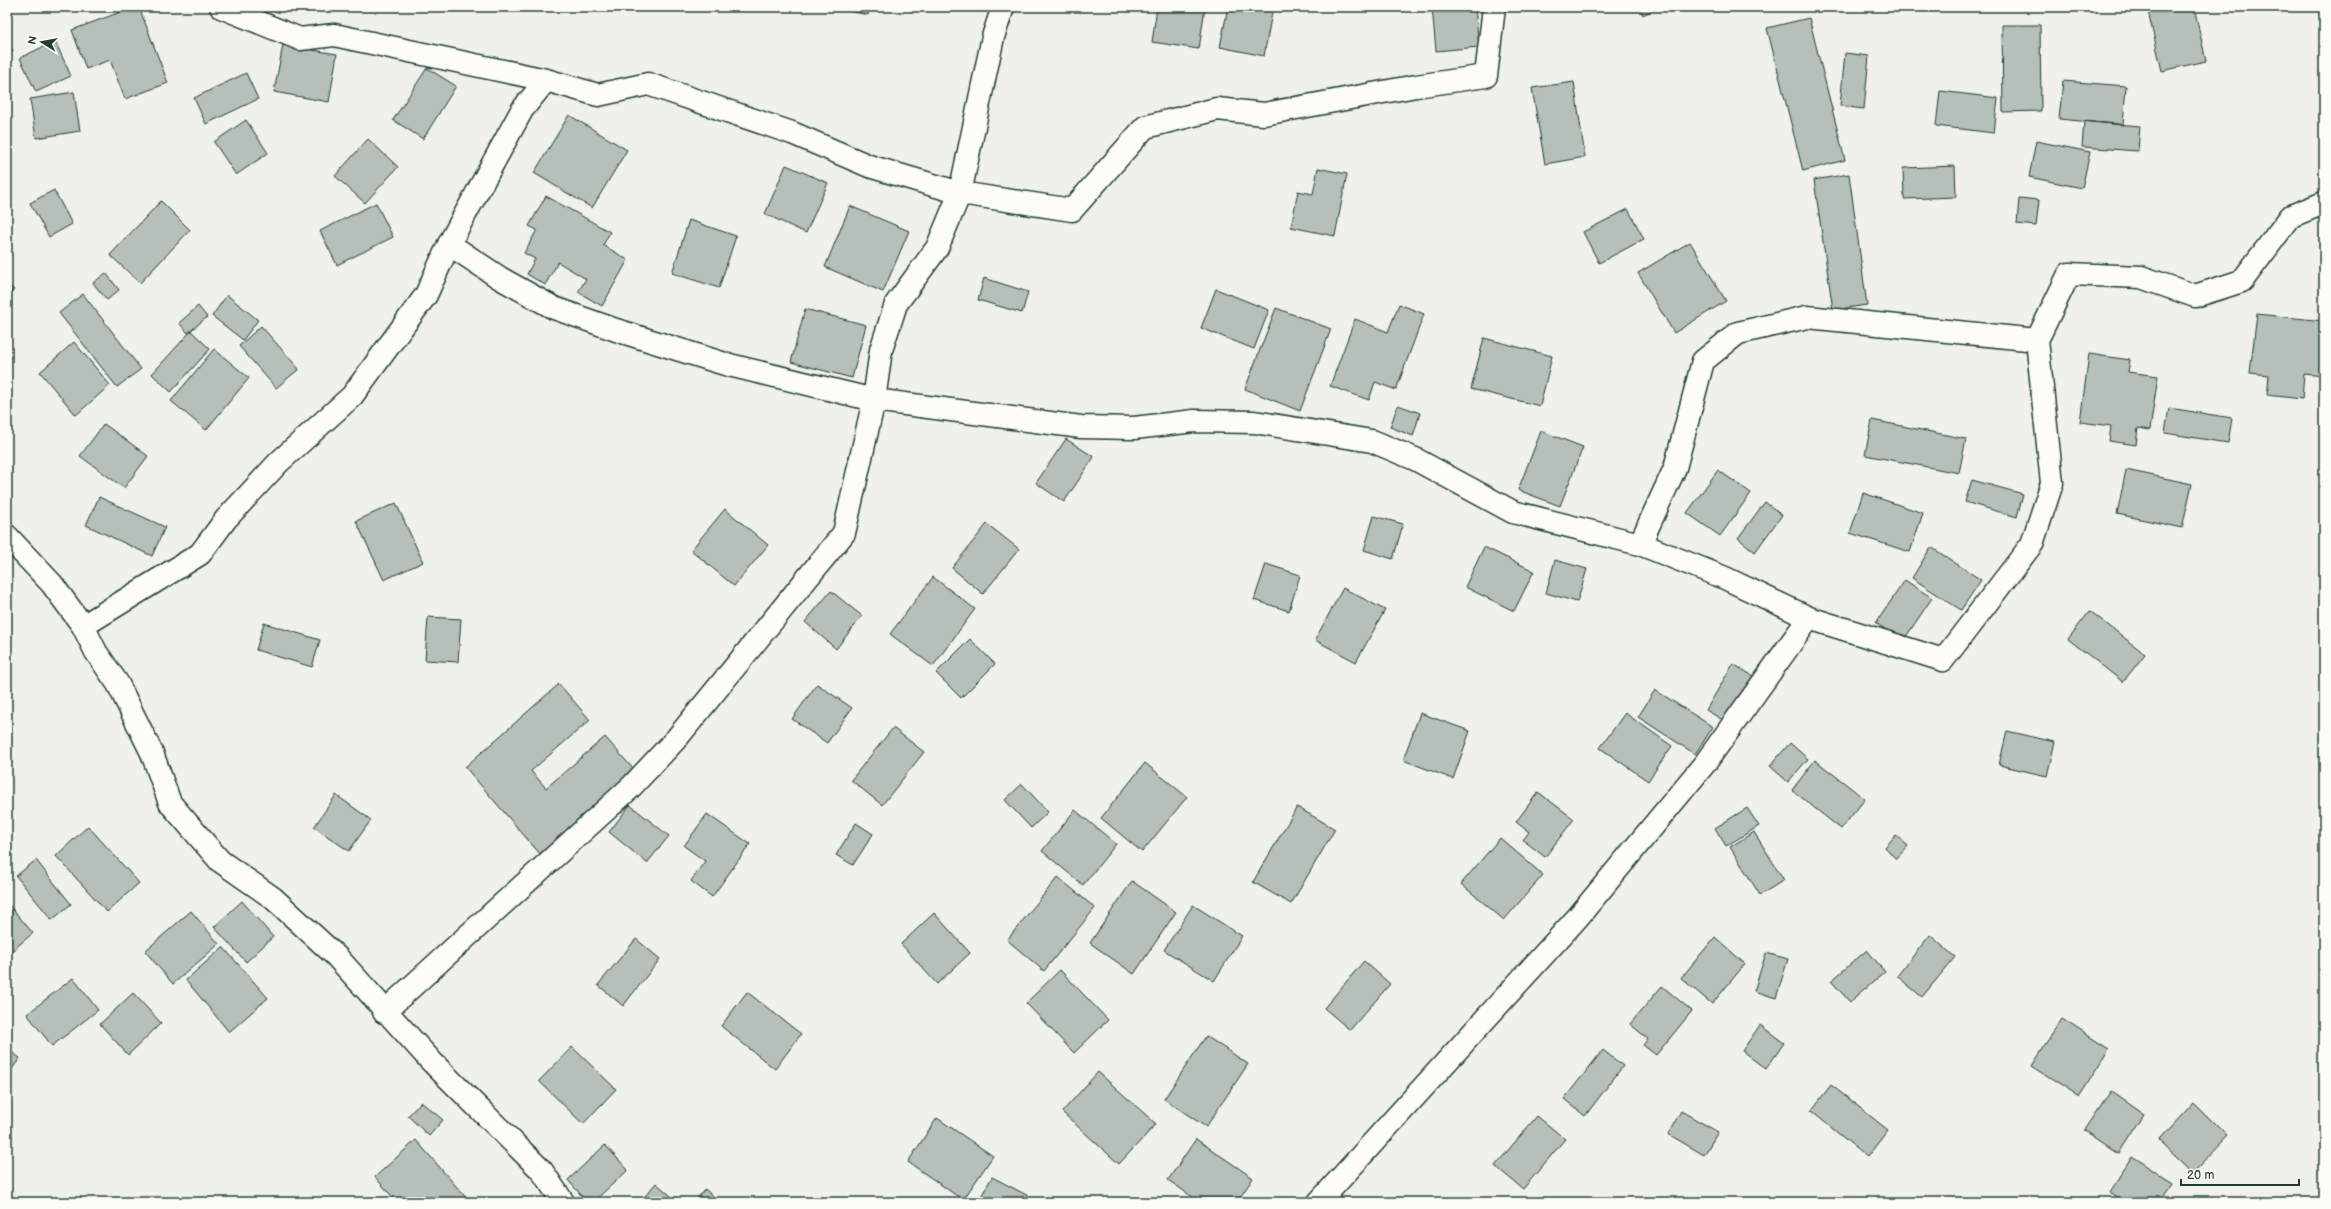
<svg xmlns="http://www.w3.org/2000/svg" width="2331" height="1209" viewBox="0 0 2331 1209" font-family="'Balsamiq Sans',sans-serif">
<rect width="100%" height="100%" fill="#f0f1eb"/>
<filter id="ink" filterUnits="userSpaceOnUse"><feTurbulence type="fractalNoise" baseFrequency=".025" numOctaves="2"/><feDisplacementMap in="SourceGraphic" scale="8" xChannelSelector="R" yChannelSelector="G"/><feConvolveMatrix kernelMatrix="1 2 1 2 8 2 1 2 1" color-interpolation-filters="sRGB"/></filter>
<g filter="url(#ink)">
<path fill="#b6bfb8" stroke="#1f3d34" d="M134 7H139L168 83 125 99 110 60 86 69 72 30Z
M839 7H869L868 15 839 9Z
M1157 7H1205L1199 49 1152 42Z
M1228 7H1273L1264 56 1220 47Z
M1432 7H1475L1479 47 1436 51Z
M1639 7H1659L1643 15Z
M2147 7H2194L2206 61 2162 71Z
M1809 18 1845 160 1803 171 1767 28Z
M2002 25H2040L2041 111 2003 112Z
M7 40 13 51 7 55Z
M55 41 71 76 36 92 20 58Z
M283 45 337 54 329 102 274 92Z
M1845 53 1869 56 1864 109 1840 106Z
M427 68 456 86 423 139 393 120Z
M246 73 258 99 206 124 194 98Z
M2063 81 2126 86 2123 125 2059 119Z
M1574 82 1585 157 1545 164 1532 88Z
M1940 91 1998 98 1994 133 1936 126Z
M74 92 80 131 36 138 30 99Z
M569 115 627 150 592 208 534 173Z
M246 120 268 153 236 175 214 142Z
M2084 121 2140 126 2138 151 2082 147Z
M368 139 398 167 365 203 335 176Z
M2036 141 2090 152 2082 188 2029 177Z
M786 165 828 183 806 233 765 214Z
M1955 166 1956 197 1904 199 1903 168Z
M1318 168 1347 174 1335 236 1291 227 1298 191 1313 194Z
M1849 174 1867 305 1833 310 1814 180Z
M54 190 72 224 49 237 30 203Z
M546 196 610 232 603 245 628 260 602 306 578 292 586 279 558 262 545 285 527 274 535 259 524 253 537 230 529 226Z
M2019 198 2039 200 2036 226 2017 224Z
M161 201 190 230 140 283 110 255Z
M376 203 393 237 337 265 320 231Z
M850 206 909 231 883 292 825 267Z
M1628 209 1644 239 1599 263 1583 232Z
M689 220 736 236 719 288 672 273Z
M1690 242 1726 301 1674 333 1638 273Z
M106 273 119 290 107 300 93 283Z
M984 278 1028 292 1022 313 978 300Z
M7 283 14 290 7 297Z
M1216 289 1269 310 1254 349 1201 328Z
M83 294 141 369 117 387 59 313Z
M227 295 258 320 243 340 212 316Z
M1399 304 1424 314 1396 390 1375 382 1369 400 1330 386 1355 319 1388 332Z
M198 306 207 317 188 333 179 323Z
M1276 308 1331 329 1300 411 1245 389Z
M805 309 866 325 852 378 791 362Z
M2257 314 2324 321V376L2304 374 2302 399 2267 395 2269 375 2250 373Z
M261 326 299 369 276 388 239 346Z
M191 331 210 349 171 392 152 374Z
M1484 338 1552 356 1540 406 1471 389Z
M74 342 110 385 76 415 40 372Z
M214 349 249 378 206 430 171 401Z
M2089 354 2130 360 2128 372 2158 376 2150 430 2138 428 2136 445 2109 441 2111 426 2080 422Z
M1398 405 1420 413 1413 436 1390 427Z
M2169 408 2232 418 2228 443 2165 433Z
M1872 420 1966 439 1959 473 1865 455Z
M104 424 148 456 124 488 80 456Z
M1541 431 1583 447 1560 506 1518 490Z
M1066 439 1094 457 1064 502 1036 483Z
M1718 470 1751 493 1720 536 1687 513Z
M2126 470 2192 484 2182 528 2117 514Z
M1972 480 2023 494 2017 517 1965 502Z
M1863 493 1923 513 1910 552 1850 533Z
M99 497 165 527 152 556 86 525Z
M1765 502 1782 515 1755 552 1738 538Z
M396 503 423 562 384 580 356 521Z
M725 509 768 545 734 586 691 550Z
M1374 516 1403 524 1393 559 1364 550Z
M987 524 1019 549 983 594 952 568Z
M1484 547 1534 571 1514 611 1465 587Z
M1931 547 1981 580 1961 610 1912 578Z
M1555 560 1587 569 1577 602 1546 593Z
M1266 564 1300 575 1289 611 1254 600Z
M933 577 975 609 933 666 890 634Z
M1905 580 1932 598 1903 641 1876 623Z
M1343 588 1385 610 1356 662 1315 640Z
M831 591 862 616 836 649 805 622Z
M2090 611 2145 654 2123 682 2068 639Z
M428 617 461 619 458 662 425 660Z
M264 623 320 640 312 667 256 650Z
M970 639 995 664 961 698 936 673Z
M1733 664 1755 677 1728 723 1706 710Z
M559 684 590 720 531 771 546 788 605 737 636 772 541 855 465 767Z
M817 684 852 708 827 743 792 719Z
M1655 690 1713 727 1695 754 1638 717Z
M1420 713 1470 731 1453 779 1403 760Z
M1625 713 1672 746 1648 781 1600 748Z
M893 728 924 752 882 805 851 780Z
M2007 731 2055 742 2047 776 1999 765Z
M1790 743 1808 759 1788 782 1770 766Z
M1815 760 1865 799 1841 829 1792 790Z
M1145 763 1187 797 1142 852 1101 818Z
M1022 784 1048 812 1031 828 1005 800Z
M1538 792 1574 819 1545 857 1523 840 1529 832 1516 822Z
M336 795 371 820 349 851 314 827Z
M630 805 669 836 647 863 609 832Z
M1297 807 1335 829 1291 904 1253 882Z
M1747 808 1759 826 1726 846 1715 828Z
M1075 810 1116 844 1083 885 1042 851Z
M707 814 750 844 712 897 691 881 705 861 684 846Z
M856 823 873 834 853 865 836 855Z
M88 826 139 883 107 912 56 856Z
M1754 832 1784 880 1760 895 1730 847Z
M1896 835 1908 846 1896 859 1885 847Z
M1500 838 1543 875 1504 920 1461 884Z
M36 860 71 904 52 920 16 876Z
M1058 877 1095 908 1044 971 1007 940Z
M1132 881 1176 912 1134 974 1090 943Z
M242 901 273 937 246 962 214 927Z
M7 903 33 933 7 955Z
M1193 905 1242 936 1214 981 1164 950Z
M191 911 219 944 173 984 145 951Z
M934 913 970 953 937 984 901 944Z
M1930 935 1955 957 1922 997 1897 976Z
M1715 937 1745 964 1712 1004 1681 978Z
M636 939 660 959 623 1006 598 985Z
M223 947 268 998 229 1032 186 980Z
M1867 950 1885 972 1850 1002 1831 981Z
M1766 953 1788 959 1776 998 1754 991Z
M1364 961 1390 984 1350 1030 1324 1008Z
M1060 970 1108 1020 1074 1053 1026 1003Z
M73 978 98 1010 52 1046 27 1014Z
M1662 986 1692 1011 1656 1055 1643 1045 1648 1039 1630 1024Z
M747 992 801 1034 775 1069 721 1026Z
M133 993 161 1023 128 1055 100 1024Z
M2062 1019 2109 1049 2079 1096 2032 1066Z
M1760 1025 1784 1043 1766 1069 1742 1051Z
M1206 1036 1248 1064 1206 1127 1164 1099Z
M572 1047 616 1089 583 1124 539 1081Z
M7 1049 20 1058 7 1076Z
M1603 1050 1623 1066 1585 1116 1564 1099Z
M1098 1072 1156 1124 1119 1164 1062 1112Z
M1831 1085 1888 1130 1867 1157 1811 1111Z
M2111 1091 2144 1114 2119 1153 2085 1130Z
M421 1102 443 1120 429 1136 408 1116Z
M2193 1102 2228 1137 2194 1172 2159 1139Z
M1681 1111 1718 1132 1704 1155 1668 1134Z
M1537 1116 1565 1139 1523 1189 1495 1166Z
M937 1118 993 1156 963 1200 908 1162Z
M1196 1139 1253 1178 1237 1202H1200L1168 1180Z
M416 1140 468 1200 466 1202H397L375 1177Z
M605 1145 628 1170 593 1202H587L568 1180Z
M2131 1159 2170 1184 2158 1202H2125L2110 1192Z
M992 1177 1038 1201 978 1202Z
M656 1183 678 1202H640Z
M705 1189 719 1202H694Z"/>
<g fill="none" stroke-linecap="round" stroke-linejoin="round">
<defs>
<path id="street" d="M221 7 300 39 334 35 546 80 598 95 648 84 792 133 869 166 960 193 1072 210 1145 127 1217 109 1264 114 1416 86 1486 76 1494 7
M449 244 500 278 554 308 616 330 725 364 874 400 1081 427 1134 428 1194 421 1254 422 1372 441 1415 459 1513 512 1640 544 1725 578 1809 618
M7 536 52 584 83 626 96 652 118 684 152 753 170 803 220 861 273 898 337 957 432 1062 542 1171 563 1202
M1640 544 1675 468 1703 361 1738 333 1807 317 2037 340
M83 626 200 554 226 519 279 462 352 396 426 295 449 244 522 110 546 80
M384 1012 631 787 677 738 844 533 874 400 881 350 896 304 937 248 960 193 993 37 1003 7
M1319 1202 1578 917 1706 762 1809 618 1943 660 2032 544 2052 483 2037 340 2069 274 2141 277 2195 296 2242 281 2291 216 2324 203"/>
</defs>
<use href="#street" stroke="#1f3d34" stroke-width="25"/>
<use href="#street" stroke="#fdfcf7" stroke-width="22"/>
</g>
</g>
<rect width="2331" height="1209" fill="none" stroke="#fdfcf7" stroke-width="24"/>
<rect x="12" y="12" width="2307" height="1185" fill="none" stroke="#1f3d34" stroke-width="1.5" filter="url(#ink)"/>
<g transform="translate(42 42) rotate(281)" stroke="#fdfcf7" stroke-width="3" paint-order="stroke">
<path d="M0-3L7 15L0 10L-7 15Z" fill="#1f3d34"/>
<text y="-6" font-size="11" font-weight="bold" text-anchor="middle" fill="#1f3d34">N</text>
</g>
<path d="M2181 1179v6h118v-6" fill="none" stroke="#1f3d34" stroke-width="2"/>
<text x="2187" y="1179" font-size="12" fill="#1f3d34" stroke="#fdfcf7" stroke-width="3" paint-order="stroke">20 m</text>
</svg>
